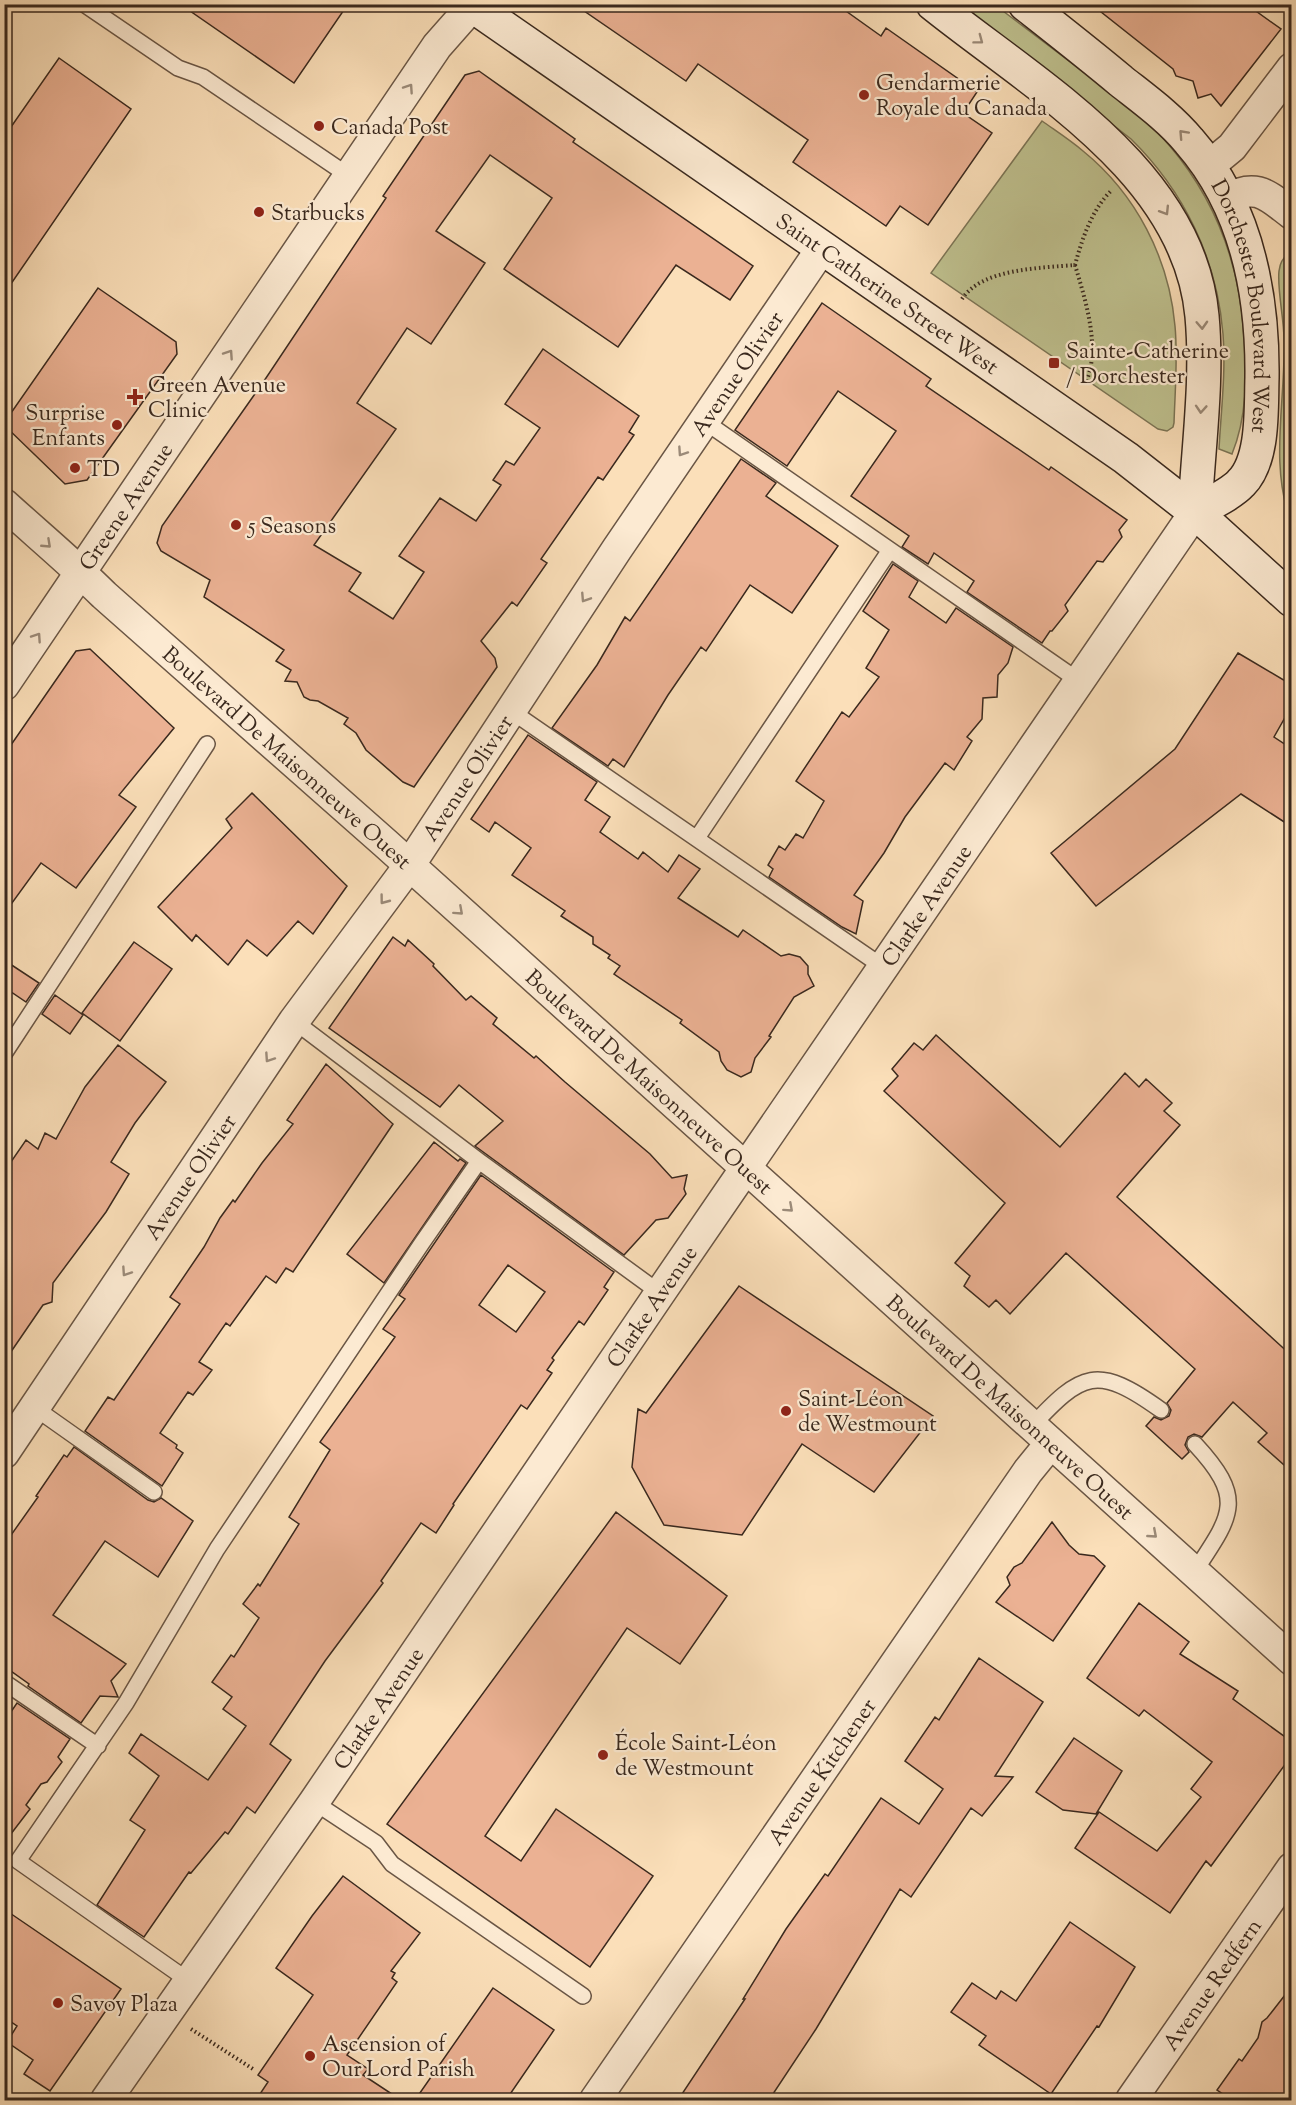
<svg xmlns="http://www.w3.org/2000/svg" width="1296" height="2105" viewBox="0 0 1296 2105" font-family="'Sorts Mill Goudy',serif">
<rect width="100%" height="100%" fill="#fbdfb9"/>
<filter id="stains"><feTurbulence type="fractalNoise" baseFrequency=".00333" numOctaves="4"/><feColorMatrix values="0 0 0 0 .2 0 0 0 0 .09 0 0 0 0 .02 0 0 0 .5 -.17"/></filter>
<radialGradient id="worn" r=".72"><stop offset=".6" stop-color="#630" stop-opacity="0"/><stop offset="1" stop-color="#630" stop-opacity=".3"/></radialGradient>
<path fill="#bfc18f" stroke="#7c7556" stroke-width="1.5" d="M974 5H995C1027 29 1058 53 1090 77 1117 98 1146 118 1169 145 1216 200 1240 266 1244 337 1247 377 1247 417 1232 454L1219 449C1221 411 1226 372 1223 334 1217 259 1184 191 1131 139L972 15 971 11Z
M1042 121C1056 131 1070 140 1083 151 1136 194 1169 258 1175 326 1178 357 1175 391 1174 423L1173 427 1167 431 1158 429 931 273Z
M1291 253V522C1269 464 1286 400 1284 339 1284 319 1277 289 1279 271 1280 262 1284 256 1291 253Z"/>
<path fill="#ebb193" stroke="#3a291e" stroke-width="1.5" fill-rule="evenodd" d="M180 4H348L294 83Z
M574 4H836L881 36 886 28 977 92 963 113 992 133 928 225 900 206 886 226 793 162 808 140 698 64 686 81Z
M1091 4H1246L1281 29 1221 106 1211 94 1198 98 1193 81 1176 76 1173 69Z
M59 58 131 109 4 294V137Z
M479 71 575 139 573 142 753 266 730 300 676 265 618 347 504 269 552 198 490 155 436 231 485 263 431 344 407 328 357 403 396 429 314 545 361 573 349 591 393 619 424 572 399 556 440 498 476 521 501 485 493 480 506 461 514 465 540 428 505 404 543 349 639 416 629 432 634 435 603 480 598 477 541 559 547 563 517 606 512 602 481 641 495 658 497 667 414 787 403 782 366 750 356 733 344 724 348 718 318 701 310 700 304 697 297 682 285 681 291 670 276 661 284 650 204 597 210 580 161 551 157 543 162 526 264 381 386 198 383 196 465 75Z
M98 288 176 342 177 354 87 480 65 484 4 425V423Z
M822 303 931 379 926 386 1049 470 1051 467 1127 520 1119 530 1122 537 1103 562 1097 561 1065 605 1068 611 1052 631H1050L1042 643 967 592 974 581 934 553 928 564 902 547 909 536 851 496 896 431 838 391 787 466 735 430Z
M741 459 776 483 766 496 838 546 792 613 750 585 706 651 701 647 668 695 624 767 613 759 608 766 552 728 597 665 625 617 630 621Z
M893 564 918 581 909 597 946 623 956 608 1013 647 1008 663 998 675 997 697 983 698 982 719 967 737 972 741 954 770 945 763 905 817 884 853 854 895 863 901 856 934 842 927 769 877 773 869 768 865 779 846 785 850 796 834 803 838 824 801 796 781 842 712 849 717 879 677 866 668 889 630 863 611Z
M90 649 174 728 119 795 136 807 76 888 41 863 4 914V755L76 651Z
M1238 653 1292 685V705L1274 737 1292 749V827L1241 794 1096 906 1051 853 1175 749Z
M528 735 597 782 585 800 610 817 600 832 638 859 643 852 668 872 679 855 700 869 678 898 738 937 743 930 781 956 789 954 800 957 808 966V974L814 986 794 997 769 1036 771 1037 755 1058 751 1072 741 1077 727 1070 721 1061 719 1052 680 1023 682 1020 614 974 620 966 608 958 610 955 593 944V937L561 916 565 911 512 875 531 848 495 822 489 832 471 819Z
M252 793 347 886 313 934 298 921 267 956 247 940 228 965 196 935 192 941 158 907 232 828 226 819Z
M393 937 405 946 408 940 434 964 433 966 466 1000 471 996 497 1018 493 1024 534 1058 536 1056 565 1082 650 1154 672 1178 687 1175 684 1189 686 1194 668 1218 656 1220 624 1255 475 1146 503 1121 459 1085 440 1107 329 1028Z
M134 942 172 969 120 1041 82 1013Z
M4 960 39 983 26 1002 4 987Z
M55 995 83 1015 70 1034 42 1014Z
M936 1035 1060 1147 1125 1073 1139 1087 1146 1079 1172 1103 1164 1111 1180 1125 1117 1197 1292 1356V1472L1258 1442 1267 1433 1233 1402 1202 1437 1194 1434 1188 1437 1185 1445 1189 1452 1182 1459 1146 1426 1154 1417 1161 1420 1169 1416 1171 1410 1167 1403 1195 1369 1066 1253 1010 1314 996 1300 989 1307 964 1286 970 1276 955 1263 1005 1203 884 1091 898 1076 892 1069 914 1043 923 1050Z
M118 1045 166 1082 135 1123 111 1162 129 1174 106 1212 53 1283 52 1302 43 1305 4 1362V1172L26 1140 38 1149 45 1133 56 1139 85 1087Z
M326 1064 393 1124 293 1272 286 1268 276 1283 266 1276 230 1326 226 1323 199 1362 212 1370 193 1395 188 1392 160 1433 177 1445 176 1448 183 1453 162 1486 85 1431 108 1397 114 1400 180 1304 170 1297 204 1247 220 1218 233 1200 235 1202 262 1163 293 1124 287 1120Z
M434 1142 458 1161 460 1159 466 1163 384 1283 347 1254Z
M481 1175 611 1270 614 1272 604 1287 608 1290 584 1325 579 1321 552 1358 554 1360 547 1370 552 1373 527 1409 521 1405 453 1504 454 1505 436 1533 421 1523 381 1581 383 1583 325 1661 270 1744 291 1760 255 1813 247 1807 228 1834 225 1832 191 1873 189 1872 144 1937 97 1905 145 1830 130 1820 159 1776 129 1753 141 1734 208 1780 246 1726 223 1709 232 1697 212 1682 231 1655 234 1657 259 1618 243 1604 258 1584 260 1586 299 1524 289 1517 330 1450 320 1442 395 1337 383 1329 405 1299 399 1295ZM508 1265 545 1292 516 1332 479 1305Z
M739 1286 933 1416 874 1492 802 1444 742 1535 664 1525 632 1467 638 1409 646 1413Z
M74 1447 148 1500 154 1502 161 1498 193 1521 158 1577 105 1541 53 1615 126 1664 111 1681 118 1697 100 1696 81 1723 28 1686 29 1684 4 1666V1545L38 1497 36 1496 64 1455 67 1457Z
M616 1512 727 1596 680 1664 627 1628 485 1836 521 1861 556 1809 653 1876 590 1967 387 1824Z
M1052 1522 1069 1545 1079 1554 1094 1556 1105 1566 1053 1641 996 1602 1010 1585 1007 1577 1014 1567 1022 1563Z
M1139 1603 1189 1642 1180 1654 1238 1691 1233 1699 1292 1742V1755L1211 1866 1206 1861 1170 1913 1075 1848 1099 1812 1157 1851 1201 1797 1191 1789 1212 1762 1144 1710 1139 1716 1087 1678Z
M979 1658 1043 1702 995 1776 1013 1777 982 1816 971 1808 911 1897 900 1889 816 2029 769 2100H678L745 1999H743L786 1929 825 1874 828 1876 881 1798 919 1824 943 1789 905 1761 935 1717 939 1720Z
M17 1703 70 1739 58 1757 62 1762 47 1782 41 1784 26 1805 30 1809 4 1843V1722Z
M1074 1738 1122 1771 1096 1814 1063 1810 1036 1792Z
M343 1876 420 1933 391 1971 395 1973 392 1978 397 1982 347 2055 368 2069 363 2075 401 2100H256L268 2082 258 2075 313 1995 276 1968 312 1916Z
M4 1909 121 1989 50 2091 24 2074 33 2060 7 2042 17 2026 4 2017Z
M1070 1922 1135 1967 1099 2027 1097 2026 1051 2094 979 2045 986 2036 951 2012 972 1983 996 1999 1001 1991 1016 2001Z
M1292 1986V2100H1232L1217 2090 1239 2059 1242 2061 1258 2038 1262 2022 1267 2018Z
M493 1988 554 2030 506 2100H415Z"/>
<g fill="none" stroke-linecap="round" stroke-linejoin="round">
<defs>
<path id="lane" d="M84 4 178 68 203 77 349 176
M704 421 1079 681
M511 711 883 967
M697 838 890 550
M294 1021 479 1161 660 1293
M4 1054 207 744
M35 1408 154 1492
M1031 1427C1082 1372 1097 1364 1161 1410
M1195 1571C1232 1515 1246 1499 1195 1444
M4 1682 98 1746
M314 1802 376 1843 392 1864 583 1996
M189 1981 18 1861 126 1703 217 1549 422 1243 479 1161"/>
<g id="street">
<path d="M1209 166 1232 147 1292 68"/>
<path d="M1227 199C1257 182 1268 196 1292 214"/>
<path id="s1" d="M4 504C37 534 72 563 104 595L385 843 1292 1660"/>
<path id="s2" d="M4 685 437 46 474 4"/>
<path id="s3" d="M4 1453 294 1021 409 866 617 549 822 248"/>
<path id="s4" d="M106 2100 314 1802 660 1293 1195 512"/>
<path id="s5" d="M595 2100 1028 1471 1050 1444"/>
<path id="s6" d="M1131 2100 1292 1868"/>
</g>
<g id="secondary">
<path id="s7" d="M470 4 1126 458 1195 512 1292 600"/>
<path d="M933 4C1035 86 1189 172 1202 316 1208 381 1198 448 1195 512"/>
<path id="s8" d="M1025 4C1058 30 1090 55 1121 81 1145 100 1170 118 1189 141 1247 207 1263 293 1262 378 1261 409 1264 460 1241 483 1231 494 1209 504 1195 512"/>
</g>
</defs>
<use href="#lane" stroke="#6a5645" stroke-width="18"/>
<use href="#street" stroke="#6a5645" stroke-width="33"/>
<use href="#secondary" stroke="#3a291e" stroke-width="36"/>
<path stroke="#3a291e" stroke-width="4" stroke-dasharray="1.5 3" stroke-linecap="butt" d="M1075 265C1085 299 1102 350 1085 384
M962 299C982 268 1042 268 1075 265 1082 239 1092 209 1112 190
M4 467 11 477
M191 2029 253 2069"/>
<use href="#lane" stroke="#fcead2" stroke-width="15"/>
<use href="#street" stroke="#fcead2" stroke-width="30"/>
<use href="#secondary" stroke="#fcead2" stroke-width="33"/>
</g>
<defs><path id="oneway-chevron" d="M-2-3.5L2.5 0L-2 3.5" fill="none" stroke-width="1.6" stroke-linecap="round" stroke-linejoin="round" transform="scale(1.5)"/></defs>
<g stroke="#9b8a78">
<use href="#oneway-chevron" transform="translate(979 40) rotate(37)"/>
<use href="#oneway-chevron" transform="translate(409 88) rotate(-56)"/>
<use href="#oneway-chevron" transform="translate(1183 134) rotate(-133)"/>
<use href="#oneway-chevron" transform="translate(1165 211) rotate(58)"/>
<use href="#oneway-chevron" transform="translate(1202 325) rotate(87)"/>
<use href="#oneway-chevron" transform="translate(229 354) rotate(-56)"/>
<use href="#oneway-chevron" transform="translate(1201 409) rotate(94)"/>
<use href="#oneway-chevron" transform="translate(682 452) rotate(124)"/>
<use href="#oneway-chevron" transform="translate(47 544) rotate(43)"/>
<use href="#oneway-chevron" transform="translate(585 598) rotate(123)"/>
<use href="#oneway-chevron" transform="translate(37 637) rotate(-56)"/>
<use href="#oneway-chevron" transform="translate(384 900) rotate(127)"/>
<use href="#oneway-chevron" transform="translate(459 911) rotate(42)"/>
<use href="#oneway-chevron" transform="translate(269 1058) rotate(124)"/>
<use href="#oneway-chevron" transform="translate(789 1208) rotate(42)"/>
<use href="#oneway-chevron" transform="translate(126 1272) rotate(124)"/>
<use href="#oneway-chevron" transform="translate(1153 1534) rotate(41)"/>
</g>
<g fill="#8f2418" stroke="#fcead2" stroke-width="2">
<circle cx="864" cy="95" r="6"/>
<circle cx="319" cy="126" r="6"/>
<circle cx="259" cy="212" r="6"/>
<rect x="1048" y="357" width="12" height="12" rx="3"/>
<path d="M132 388h6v6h6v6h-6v6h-6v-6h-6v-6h6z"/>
<circle cx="117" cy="425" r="6"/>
<circle cx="75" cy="468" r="6"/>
<circle cx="236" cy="525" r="6"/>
<circle cx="786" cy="1411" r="6"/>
<circle cx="603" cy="1755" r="6"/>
<circle cx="58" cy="2003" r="6"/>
<circle cx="310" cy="2056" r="6"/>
</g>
<g text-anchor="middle" stroke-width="4.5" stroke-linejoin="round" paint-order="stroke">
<g font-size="22" fill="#3a291e" stroke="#fcead2" text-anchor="start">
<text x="876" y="90">Gendarmerie<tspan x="876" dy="25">Royale du Canada</tspan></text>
<text x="331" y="134">Canada Post</text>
<text x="271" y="220">Starbucks</text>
<text x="1066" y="358">Sainte-Catherine<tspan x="1066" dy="25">/ Dorchester</tspan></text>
<text x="148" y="392">Green Avenue<tspan x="148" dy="25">Clinic</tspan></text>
<text x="105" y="420" text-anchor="end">Surprise<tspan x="105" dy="25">Enfants</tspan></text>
<text x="87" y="476">TD</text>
<text x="248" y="533">5 Seasons</text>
<text x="798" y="1406">Saint-Léon<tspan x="798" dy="25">de Westmount</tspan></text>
<text x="615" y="1750">École Saint-Léon<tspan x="615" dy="25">de Westmount</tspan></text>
<text x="70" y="2011">Savoy Plaza</text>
<text x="322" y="2051">Ascension of<tspan x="322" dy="25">Our Lord Parish</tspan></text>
</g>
<g font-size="22" fill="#3a291e" stroke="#fcead2">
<text dy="8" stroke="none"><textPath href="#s7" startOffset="508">Saint Catherine Street West</textPath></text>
<text dy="8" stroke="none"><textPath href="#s8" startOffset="393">Dorchester Boulevard West</textPath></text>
<text dy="8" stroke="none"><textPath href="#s3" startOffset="1305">Avenue Olivier</textPath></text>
<text dy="8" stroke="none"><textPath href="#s2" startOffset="216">Greene Avenue</textPath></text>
<text dy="8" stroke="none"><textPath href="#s1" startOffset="380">Boulevard De Maisonneuve Ouest</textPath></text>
<text dy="8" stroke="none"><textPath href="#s3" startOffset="819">Avenue Olivier</textPath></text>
<text dy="8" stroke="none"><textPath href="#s4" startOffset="1449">Clarke Avenue</textPath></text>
<text dy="8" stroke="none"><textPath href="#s1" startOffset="866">Boulevard De Maisonneuve Ouest</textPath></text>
<text dy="8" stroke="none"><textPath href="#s3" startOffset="333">Avenue Olivier</textPath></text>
<text dy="8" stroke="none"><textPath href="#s4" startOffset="963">Clarke Avenue</textPath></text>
<text dy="8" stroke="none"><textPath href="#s1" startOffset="1352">Boulevard De Maisonneuve Ouest</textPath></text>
<text dy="8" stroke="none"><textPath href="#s4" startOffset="477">Clarke Avenue</textPath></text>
<text dy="8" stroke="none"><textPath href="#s5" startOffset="399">Avenue Kitchener</textPath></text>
<text dy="8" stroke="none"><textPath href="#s6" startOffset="141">Avenue Redfern</textPath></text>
</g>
</g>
<rect width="1296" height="2105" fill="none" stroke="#fbdfb9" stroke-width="24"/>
<rect x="6" y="6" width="1284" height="2093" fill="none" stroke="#3a291e" stroke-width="3"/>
<rect x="12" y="12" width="1272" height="2081" fill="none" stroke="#3a291e" stroke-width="1.5"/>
<rect width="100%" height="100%" filter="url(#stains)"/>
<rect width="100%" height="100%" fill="url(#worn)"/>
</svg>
